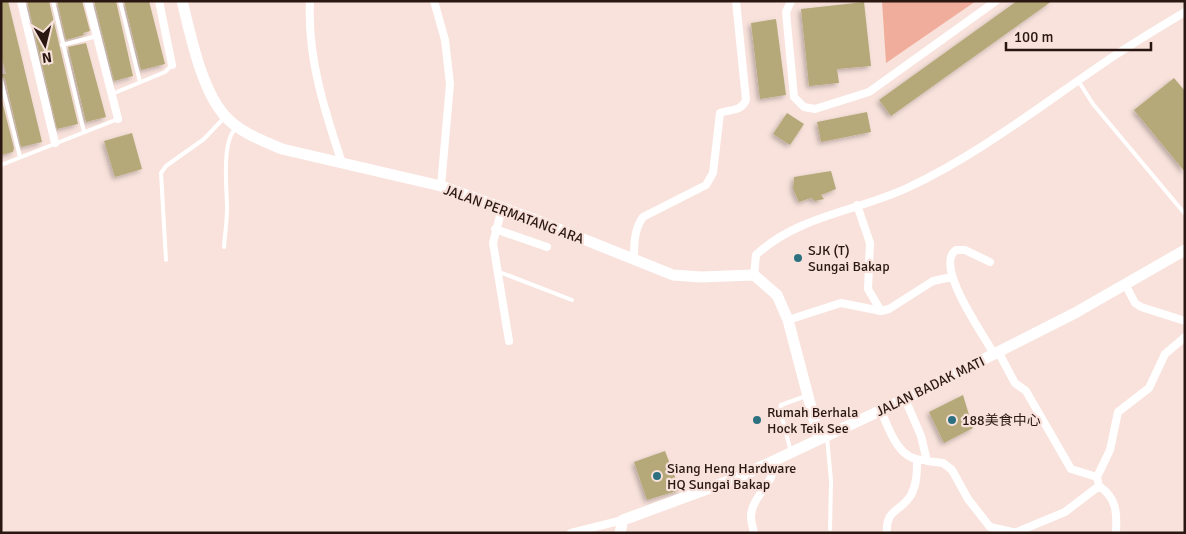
<svg xmlns="http://www.w3.org/2000/svg" width="1186" height="534" viewBox="0 0 1186 534" font-family="Signika,'Noto Sans SC',sans-serif">
<defs>
<filter id="shadow"><feDropShadow dx="-2.5" dy="2.5" stdDeviation="2.5" flood-color="#0004"/></filter>
</defs>
<rect width="100%" height="100%" fill="#f9e2dc"/>
<path fill="#f1ad9b" d="M882 1H976L886 63Z"/>
<path fill="#b5a979" filter="url(#shadow)" d="M1 1H8L42 142 21 147 5 79 1 76V74H6L1 55Z
M27 1H49L78 124 57 129Z
M57 1H82L90 31 83 33 84 35 66 40Z
M94 1H116L133 76 114 81Z
M124 1H149L165 64 141 70Z
M1017 1H1052L891 116 879 100Z
M864 2 871 66 837 69 839 83 809 86 801 9Z
M776 19 786 95 760 99 751 23Z
M86 43 106 117 86 122 68 47Z
M1174 78 1185 91V172L1134 110Z
M1 97 14 148 13 152 1 155Z
M867 112 871 132 821 142 817 122Z
M787 113 804 124 790 145 773 134Z
M132 133 142 169 115 177 104 141Z
M831 171 836 189 821 195 824 199 815 201 811 198 799 202 793 189 794 177Z
M963 395 973 428 944 443 929 412Z
M665 451 680 490 647 500 634 462Z"/>
<g fill="none" stroke-linecap="round" stroke-linejoin="round">
<path stroke="#fff" stroke-width="4" d="M53 1 84 132
M120 1 140 82
M62 45 97 36
M1 80 20 157
M1079 82 1093 104 1185 214
M112 94 165 72 172 65
M1 165 118 119
M224 247C225 234 227 221 227 208 227 188 221 142 236 128
M166 260 161 173 166 166 204 139 224 118
M497 271 572 300
M827 437 831 481 830 529
M791 452 780 410 781 405 806 396"/>
<path stroke="#fff" stroke-width="8" d="M21 1 55 143
M88 1 118 119
M159 1 172 65
M310 1C307 57 325 112 342 163
M434 1 445 40 450 84 441 186
M791 1 786 12 794 97 804 107 815 109 869 92 996 1
M857 205 870 243 868 289 881 311
M502 208 493 243 509 341
M495 229 547 247
M634 259C634 245 634 229 643 217L706 185 713 173 720 113C730 109 741 112 746 100L736 1
M990 262 965 250H956C934 265 981 331 991 349L1001 357 1015 383 1026 391 1071 469 1097 477
M754 275 756 255C797 216 858 211 907 188 980 154 1044 103 1111 58 1135 42 1160 27 1185 12
M1125 284 1135 303 1141 307 1185 321
M788 320 841 303 881 311 889 309 933 281 952 277
M905 399 921 436 927 461 943 463 952 470 968 499 990 527 1017 533
M881 411C889 429 898 459 922 460
M1099 486C1117 498 1117 513 1116 533
M1017 532 1065 512 1099 486 1097 477 1110 450 1118 412 1149 388 1165 354 1185 337
M571 533 623 520
M754 533C753 528 751 522 751 517 751 495 778 483 773 460
M887 533C885 509 901 512 911 495 917 484 917 472 917 460"/>
<path stroke="#fff" stroke-width="11" d="M182 1C191 36 201 89 225 116 239 132 263 141 282 149L441 186 536 220 673 275 701 277 754 275 777 295 788 320 819 438
M620 533 623 520 737 478 905 399 1075 313 1185 250"/>
</g>
<g fill="#2d7181" stroke="#f9e2dc" stroke-width="2">
<circle cx="798" cy="258" r="5"/>
<circle cx="757" cy="420" r="5"/>
<circle cx="952" cy="420" r="5"/>
<circle cx="657" cy="476" r="5"/>
</g>
<g text-anchor="middle" stroke-width="4.5" stroke-linejoin="round" paint-order="stroke">
<g font-size="14" fill="#2b1712" stroke="#f9e2dc">
<text transform="translate(514 214) rotate(20)" y="5">JALAN PERMATANG ARA</text>
<text transform="translate(930 386) rotate(-26)" y="5">JALAN BADAK MATI</text>
</g>
<g font-size="14" fill="#2b1712" stroke="#f9e2dc" text-anchor="start">
<text x="808" y="255">SJK (T)<tspan x="808" dy="16">Sungai Bakap</tspan></text>
<text x="767" y="417">Rumah Berhala<tspan x="767" dy="16">Hock Teik See</tspan></text>
<text x="962" y="425">188美食中心</text>
<text x="667" y="473">Siang Heng Hardware<tspan x="667" dy="16">HQ Sungai Bakap</tspan></text>
</g>
</g>
<rect width="1186" height="534" fill="none" stroke="#2b1712" stroke-width="5"/>
<g transform="translate(45 45) rotate(172)" stroke="#f9e2dc" stroke-width="4" paint-order="stroke">
<path d="M0-4L9 19L0 12L-9 19Z" fill="#2b1712"/>
<text y="-8" font-size="14" font-weight="bold" text-anchor="middle" fill="#2b1712">N</text>
</g>
<path d="M1006 42v8h145v-8" fill="none" stroke="#2b1712" stroke-width="2.5"/>
<text x="1014" y="42" font-size="15" fill="#2b1712" stroke="#f9e2dc" stroke-width="4" paint-order="stroke">100 m</text>
</svg>
